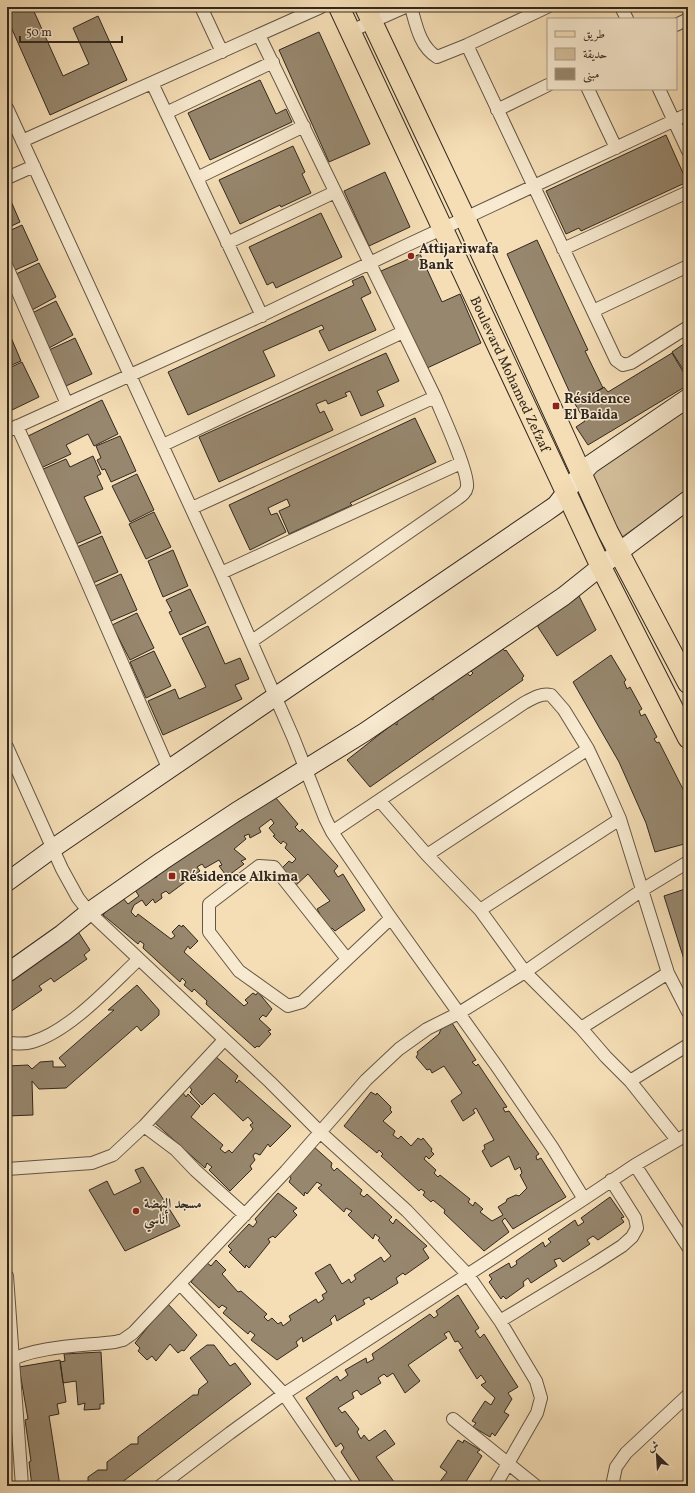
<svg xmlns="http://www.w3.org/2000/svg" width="695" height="1493" viewBox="0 0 695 1493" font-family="Vollkorn,Amiri,serif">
<rect width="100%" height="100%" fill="#f5deb6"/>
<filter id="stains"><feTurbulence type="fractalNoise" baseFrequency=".005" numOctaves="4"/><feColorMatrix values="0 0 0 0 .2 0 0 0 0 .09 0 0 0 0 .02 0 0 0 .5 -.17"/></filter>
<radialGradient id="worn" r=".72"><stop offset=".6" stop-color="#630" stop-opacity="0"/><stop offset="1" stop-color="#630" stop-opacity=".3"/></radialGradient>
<path fill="#d4bf9c" stroke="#83745e" d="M688 393V491L616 541 581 467Z"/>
<path fill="#97876e" stroke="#32281f" d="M7 7H32L63 76 89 64 73 28 98 16 127 80 50 115 7 18Z
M319 32 370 144 329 162 279 50Z
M260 80 276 114 286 109 292 122 210 160 188 113Z
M666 135 687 182 581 231 579 228 566 234 546 191Z
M293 146 305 172 302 174 311 193 281 207 280 205 240 224 219 180Z
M385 172 410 227 369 246 344 191Z
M7 192 20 222 7 228Z
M321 213 342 257 276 288 273 282 267 285 249 247Z
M22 225 38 260 13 271 7 258V232Z
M537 240 588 350 585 351 603 388 575 404 507 254Z
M420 254 442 302 460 294 481 343 425 369 381 271Z
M39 263 56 297 32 310 14 275Z
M363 276 371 293 361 298 376 330 329 351 319 331 324 329 322 325 263 351 275 376 188 415 168 372 354 285 352 281Z
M56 301 73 335 49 348 32 313Z
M7 328 21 361 7 367Z
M75 338 92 374 66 386 49 350Z
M688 341V377L672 352Z
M386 353 399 381 377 391 384 406 361 416 350 391 345 393 347 396 328 404 326 400 316 404 320 413 324 411 333 430 219 482 199 437Z
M672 353 688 380V385L588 445 576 427 585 421 575 404 604 387 608 392Z
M22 362 39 397 12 410 7 399V369Z
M102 400 118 434 94 446 88 434 66 445 71 454 41 468 26 437Z
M415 418 436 462 350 503 352 505 289 534 279 511 290 506 287 499 268 508 271 515 277 513 286 532 250 550 229 505Z
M120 436 136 471 111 482 105 469 102 470 97 460 101 458 96 446Z
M93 456 101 474 97 476 103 489 84 497 101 533 76 544 41 470 66 459 70 467Z
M137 474 154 510 130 522 112 486Z
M154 512 171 547 146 559 129 524Z
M102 536 118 572 93 583 77 547Z
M173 550 188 586 163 597 148 561Z
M121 574 137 610 111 621 95 586Z
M190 589 206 623 180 635 169 612 172 611 166 600Z
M578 594 596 630 557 656 538 627V622Z
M137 613 154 648 130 660 112 625Z
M208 626 225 664 240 658 249 679 235 685 242 699 163 735 148 701 175 689 179 699 206 687 182 638Z
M502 648 505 651 506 650 524 676 522 678 523 680 370 787 347 760 394 723 397 725V721L430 698 433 700V695L467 673 470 676 473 673 470 670Z
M154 651 171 686 146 698 130 662Z
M611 655 626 680 624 682 627 689 630 687 642 709 639 711 641 716 645 714 657 737 654 739 657 743 659 742 687 797 683 798 685 804 688 803V843L655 852 646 823 619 762 573 682Z
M270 791 298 824 295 827 300 832 302 829 338 866 334 871 338 877 343 874 365 910 335 931 332 928 329 930 317 915 320 914 317 909 330 901 308 874 294 887 280 870 289 861 292 863 296 859 285 848 287 844 283 841 281 844 273 836 275 835 269 828 274 823 271 819 259 828 261 832 250 838 249 834 244 836 246 839 234 849 246 859 241 861 244 864 229 875 228 872 225 874 219 866 222 865 219 860 205 868 202 864 197 867 200 871 169 894 166 891 161 894 162 898 155 903 153 899 146 906 142 900 134 905 131 912 136 917 138 914 171 939 175 936 172 932 179 925 182 927 183 925 198 941 190 949 188 946 184 952 244 1006 248 1003 245 1000 253 993 256 995 258 992 272 1009 266 1017 263 1015 259 1019 271 1030 268 1031 271 1034 259 1047 257 1046 255 1048 206 1004 207 1001 194 989 192 992 184 985 186 982 182 978 180 982 143 948 144 944 140 941 138 944 103 915 114 902 122 897 128 904 139 896 135 890 151 879 157 877 154 873 162 867 164 870 234 823 240 821 239 817Z
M688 888V972L664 896Z
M77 930 90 950 84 955 87 959 54 982 51 978 39 986 42 990 10 1012 7 1011V976Z
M137 985 159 1010V1015L141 1031 137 1026 66 1088 39 1089 32 1081 33 1115 7 1116V1066L28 1065 32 1069 40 1062 53 1061V1067H64L66 1066 59 1058 114 1010H108Z
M452 1023 476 1060 472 1062 476 1066 478 1064 507 1107 503 1108 505 1112 509 1111 539 1154 536 1156 537 1160 541 1158 566 1197 513 1229 505 1218 502 1221 509 1232 484 1251 444 1213 445 1210 433 1200 431 1202 423 1195 425 1192 421 1189 419 1191 381 1156 383 1154 379 1150 377 1153 344 1126 371 1092 376 1095 377 1093 391 1107 390 1110 392 1112 383 1121 395 1131 393 1135 398 1139 401 1136 411 1146 418 1138 421 1140 423 1138 432 1149 431 1151 434 1154 429 1159 426 1156 424 1159 436 1170 434 1173 438 1177 440 1175 470 1199 468 1202 473 1206 475 1202 483 1209 480 1212 492 1221 503 1215 498 1207 506 1202 507 1199 516 1195 519 1196 527 1188 520 1175 522 1173 520 1167 515 1170 509 1156 491 1167 482 1151 485 1149 484 1145 494 1140 476 1108 473 1110 475 1113 463 1121 451 1101 462 1093 444 1066 432 1073 430 1069 427 1070 416 1057 418 1054 417 1052 439 1034 441 1029Z
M215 1056 238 1076 235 1081 237 1083 239 1080 291 1126 270 1147 268 1144 260 1155 255 1153 253 1156 255 1160 250 1166 252 1169 230 1191 209 1170 212 1167 207 1163 205 1168 155 1123 175 1098 177 1100 183 1093 186 1097 188 1094 200 1106 191 1117 223 1145 220 1149 225 1153 229 1150 232 1153 253 1129 250 1125 253 1123 248 1117 243 1121 214 1093 202 1105 190 1092 192 1090 189 1086 195 1081 194 1078Z
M313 1146 332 1163 331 1167 334 1171 337 1168 362 1190 360 1194 364 1197 367 1194 392 1217 389 1220 393 1224 396 1219 427 1246 423 1249 429 1258 405 1275 403 1273 396 1278 398 1283 371 1300 369 1297 363 1300 365 1304 337 1321 335 1315 330 1320 332 1324 303 1342 302 1337 296 1342 298 1346 277 1360 251 1340 255 1335 250 1331 248 1334 223 1313 227 1308 222 1305 219 1308 191 1282 206 1262 211 1266 216 1260 226 1270 222 1274 238 1292 241 1291 267 1314 264 1317 268 1321 272 1318 278 1324 281 1322 283 1326 291 1320 289 1316 316 1299 318 1303 324 1299 322 1295 327 1292 315 1273 330 1264 342 1284 349 1279 351 1283 356 1279 354 1275 381 1257 384 1262 391 1256 378 1240 380 1238 375 1234 373 1239 348 1215 352 1211 346 1208 344 1212 318 1188 322 1185 317 1182 307 1194 305 1192 304 1196 289 1182 291 1178 289 1175Z
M143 1167 180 1226 125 1251 89 1190 107 1181 114 1195 141 1182 135 1170Z
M278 1193 297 1208 293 1211 297 1215 275 1238 273 1236 268 1239 270 1242 249 1268 246 1265 245 1268 229 1252 232 1250 228 1246 249 1224 253 1227 257 1222 255 1219Z
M610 1197 624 1217 621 1218 624 1222 598 1240 593 1236 587 1240 590 1244 563 1262 560 1258 554 1260 557 1266 531 1283 528 1278 523 1282 524 1286 506 1299 503 1296 501 1299 489 1282 492 1279 489 1275 509 1263 511 1268 517 1264 516 1261 543 1242 545 1247 551 1242 548 1239 575 1220 578 1226 584 1222 581 1218Z
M458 1295 479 1328 475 1331 480 1338 484 1334 518 1387 508 1393 512 1399 504 1412 509 1415 495 1436 492 1433 490 1437 473 1427 476 1423 472 1421 485 1401 491 1405 495 1398 481 1385 486 1382 481 1375 477 1379 459 1350 463 1348 458 1341 455 1342 449 1331 444 1334 447 1338 408 1365 420 1381 405 1393 393 1373 387 1377 384 1374 378 1378 381 1383 361 1395 357 1390 352 1393 354 1398 338 1408 342 1413 345 1411 359 1429 357 1432 361 1439 364 1435 369 1441 385 1430 395 1444 376 1457 397 1486H363L341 1452 344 1448 341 1443 336 1447 306 1398 337 1376 340 1381 348 1375 345 1370 366 1358 367 1363 374 1359 372 1354 430 1314 434 1318 438 1315 436 1311Z
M167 1303 197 1335 184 1351 182 1350 178 1353 170 1344 156 1361 152 1356 147 1360 138 1351 140 1348 135 1343Z
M207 1345H214L230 1366 235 1363 251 1384 117 1486H82L88 1481V1477L98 1470H107V1462L131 1444H138V1437L193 1395H198L199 1389 208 1382 190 1358Z
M101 1352 104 1404H100V1409L84 1410 85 1403 78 1405 76 1381 63 1383 60 1362 65 1361 64 1354Z
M60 1360 66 1402 57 1404 59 1414 49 1416 60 1486H32L29 1462 31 1461 25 1420 28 1419 19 1367Z
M458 1440 463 1443 464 1440 480 1450 477 1452 482 1456 465 1483H461L459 1486H426L431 1483 434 1485 439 1483 447 1472 440 1467Z"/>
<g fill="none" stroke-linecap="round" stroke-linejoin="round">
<defs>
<path id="street" d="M201 7 222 52
M411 7C416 25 420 47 437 57L467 45 547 7
M621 7 627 19
M676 25 688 19
M351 31 405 7
M467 45 616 360 623 365 631 363 688 327
M152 83 262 316
M588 89 616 148
M659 89 688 151
M7 108 221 573 293 737 325 818 332 832 388 914 498 1068 552 1147 584 1199
M497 110 548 85
M166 113 273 62
M22 141 321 7
M7 178 34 166
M197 178 304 126
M227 243 335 192
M563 249 688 192
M7 267 67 404
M593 311 688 266
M17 426 79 564 169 770
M7 431 254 319 403 247 688 114
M163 445 403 332
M192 508 435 397
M221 573 461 463
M252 641 457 499C461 496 466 493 467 487 469 472 442 414 435 397L259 35
M7 747 62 869 78 898 89 912 270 1082 320 1132 407 1211 468 1275 500 1321 536 1381 541 1398 537 1413 495 1486
M380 801 427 855 480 910 525 972 581 1028 606 1057 630 1081 677 1140
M332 832 524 703C533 698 541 693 551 695L564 710 588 749 606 787 620 819 668 973 688 1012
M427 855 588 749
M480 910 620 819
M347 959 274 867 259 866 209 904V932L239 971 288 1006 302 1002 391 918
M581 1028 668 973
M7 1043C15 1043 24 1045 32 1042 70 1031 110 986 139 959
M630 1081 688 1045
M144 1126 176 1150 195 1170 245 1215
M635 1165 688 1247
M7 1169 92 1163 113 1155 144 1126 224 1040
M7 1276 22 1486
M180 1284 284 1394 347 1486
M500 1321 594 1264 622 1246 632 1237 637 1228 635 1218 611 1180
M7 1362C35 1346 82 1346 115 1342L123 1340 133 1333 286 1171 366 1080 399 1049 427 1029 459 1013 525 972 642 890 688 862
M453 1419 536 1486
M160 1486 230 1433 284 1394 584 1199 635 1165 688 1134
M614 1486 613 1481 616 1467 626 1453 688 1395"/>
<path id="secondary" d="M7 882 52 849 546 512 556 505 574 482 591 464 688 398
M7 973 62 934 89 912 162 861 236 812 365 732 564 596 619 552 688 500"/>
<g id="primary">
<path id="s1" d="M339 7 601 567 688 738"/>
<path d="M365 7 465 218 608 532 688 683"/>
</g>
</defs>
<use href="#street" stroke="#635645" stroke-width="14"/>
<use href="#secondary" stroke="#32281f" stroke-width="20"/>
<use href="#primary" stroke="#32281f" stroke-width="22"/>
<use href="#street" stroke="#f8ead0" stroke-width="12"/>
<use href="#secondary" stroke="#f8ead0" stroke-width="18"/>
<use href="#primary" stroke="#f5deb6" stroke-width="20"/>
</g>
<g fill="#8f2418" stroke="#f8ead0" stroke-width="1.5">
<circle cx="411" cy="256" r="4"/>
<rect x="552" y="402" width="8" height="8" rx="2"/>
<rect x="168" y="872" width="8" height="8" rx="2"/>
<circle cx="136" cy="1211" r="4"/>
</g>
<g text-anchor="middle" stroke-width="3" stroke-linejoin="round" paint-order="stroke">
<g font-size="14" font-weight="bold" fill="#32281f" stroke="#f8ead0" text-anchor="start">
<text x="419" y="253">Attijariwafa<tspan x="419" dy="16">Bank</tspan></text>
<text x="564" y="403">Résidence<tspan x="564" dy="16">El Baida</tspan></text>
<text x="180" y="881">Résidence Alkima</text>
<text x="144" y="1208">مسجد النهضة<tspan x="144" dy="16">أناسي</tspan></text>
</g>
<g font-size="14" fill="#32281f" stroke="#f8ead0">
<text dy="5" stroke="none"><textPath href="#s1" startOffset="405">Boulevard Mohamed Zefzaf</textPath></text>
</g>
</g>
<rect width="695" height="1493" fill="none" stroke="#f5deb6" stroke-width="24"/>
<rect x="8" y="8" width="679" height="1477" fill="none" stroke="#32281f" stroke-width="2"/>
<rect x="12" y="12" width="671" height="1469" fill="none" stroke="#32281f"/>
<rect x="547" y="18" width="130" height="72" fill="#f8ead0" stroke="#a99c89"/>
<rect x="555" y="31" width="20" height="6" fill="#f5deb6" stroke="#a99c89"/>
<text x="583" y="38" font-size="12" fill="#32281f">طريق</text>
<rect x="555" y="48" width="20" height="12" fill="#d4bf9c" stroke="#a99c89"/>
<text x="583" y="58" font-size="12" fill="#32281f">حديقة</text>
<rect x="555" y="68" width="20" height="12" fill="#97876e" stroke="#a99c89"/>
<text x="583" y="78" font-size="12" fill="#32281f">مبنى</text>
<g transform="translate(657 1455) rotate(335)" stroke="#f8ead0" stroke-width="3" paint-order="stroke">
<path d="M0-3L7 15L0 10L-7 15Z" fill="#32281f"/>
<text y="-6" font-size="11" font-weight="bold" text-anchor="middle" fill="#32281f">ش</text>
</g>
<path d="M20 36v6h102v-6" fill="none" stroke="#32281f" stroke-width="2"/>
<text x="26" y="36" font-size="12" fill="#32281f" stroke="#f8ead0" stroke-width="3" paint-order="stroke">50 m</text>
<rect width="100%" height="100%" filter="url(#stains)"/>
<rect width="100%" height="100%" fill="url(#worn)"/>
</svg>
